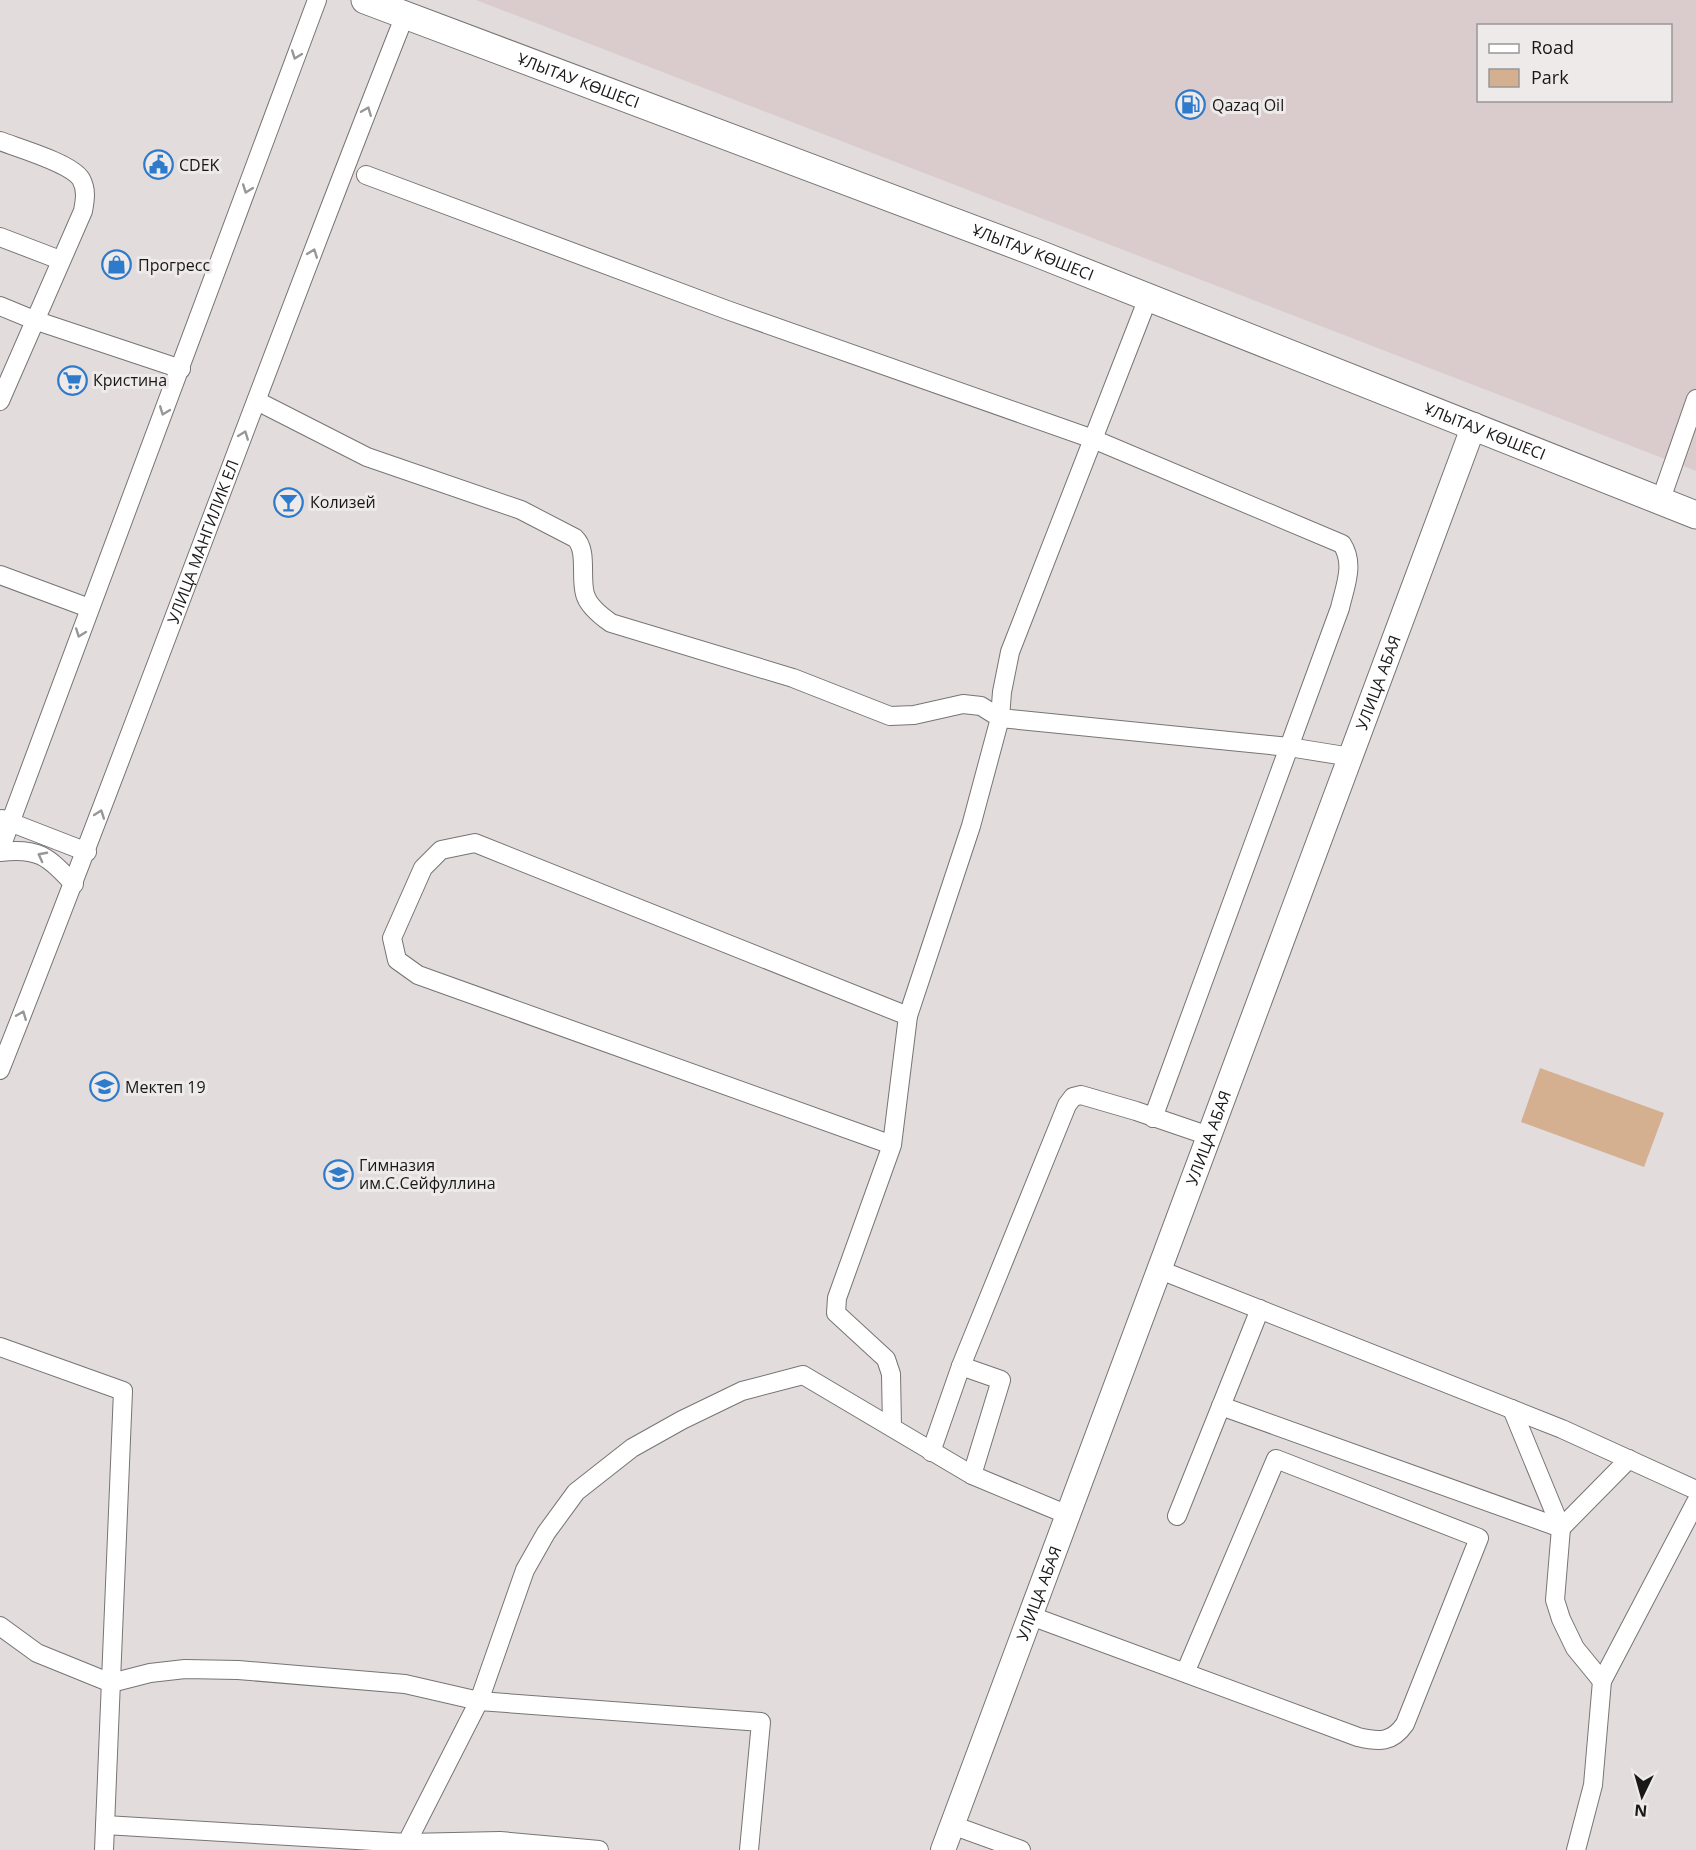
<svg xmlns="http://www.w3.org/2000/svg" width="1696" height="1850" viewBox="0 0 1696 1850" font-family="'Open Sans',sans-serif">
<rect width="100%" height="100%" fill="#e2dcdd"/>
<path fill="#dacccd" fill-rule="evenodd" d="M476 0H1696V471ZM1478 26H1670V100H1478Z"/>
<path fill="#d4af90" d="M1540 1068 1664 1113 1644 1167 1521 1122Z"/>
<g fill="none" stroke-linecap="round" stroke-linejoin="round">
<defs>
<g id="street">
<path d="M0 141C18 148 71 163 81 179 87 190 85 200 83 211L0 401"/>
<path d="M366 175 727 310 1093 439 1342 544C1355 564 1345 586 1340 608L1153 1118"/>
<path d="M0 237 60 260"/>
<path d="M1148 298 1010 652 1002 692 1000 718 1289 747 1351 757"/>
<path d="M0 306 34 320 181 369"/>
<path d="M257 401 367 457 521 510 575 538C588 550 580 577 585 594 588 606 601 616 611 623L793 678 890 716 914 715 963 704 981 706 1000 718 971 826 908 1016"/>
<path d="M1660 502 1696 399"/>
<path d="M0 575 89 608"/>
<path d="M2 819 87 852"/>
<path d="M0 850 317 0"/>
<path d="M0 852C39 847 48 857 74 884"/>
<path id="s1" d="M0 1070C139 720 266 365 405 15"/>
<path d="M1160 1270 1562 1429 1696 1490"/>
<path d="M0 1347 123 1391 104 1850"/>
<path d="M1221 1406 1561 1528"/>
<path d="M1512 1409 1561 1528 1555 1600 1561 1619 1575 1648 1602 1681"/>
<path d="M892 1427 891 1374 886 1359 836 1313 837 1298 892 1145 908 1016 475 843 441 850 423 868 392 938 397 960 418 975 892 1145"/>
<path d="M931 1452 961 1366"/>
<path d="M972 1475 1001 1380 961 1366 1067 1105 1073 1097 1081 1095 1136 1111 1209 1136"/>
<path d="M1177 1516 1260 1309"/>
<path d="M1561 1528 1629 1459"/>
<path d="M1031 1616 1358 1737C1379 1742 1392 1743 1405 1724L1479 1538 1276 1459 1185 1673"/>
<path d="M0 1626 37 1653 111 1683 150 1673 185 1669 238 1670 405 1684 479 1701 761 1722 749 1850"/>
<path d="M105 1825 407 1843 500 1841 599 1850"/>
<path d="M952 1825 1021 1850"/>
<path d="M403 1850 479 1701 525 1570 546 1533 576 1492 632 1448 682 1420 742 1391 803 1375 972 1475 1068 1515"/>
<path d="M1576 1850 1593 1785 1602 1681 1696 1502"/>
</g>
<g id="secondary">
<path id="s2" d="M943 1850 1474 425"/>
</g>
<g id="primary">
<path id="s3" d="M365 0 1034 252 1696 515"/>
</g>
</defs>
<use href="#street" stroke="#787474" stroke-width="20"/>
<use href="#secondary" stroke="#787474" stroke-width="26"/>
<use href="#primary" stroke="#787474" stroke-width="29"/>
<use href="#street" stroke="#fff" stroke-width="18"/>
<use href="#secondary" stroke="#fff" stroke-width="24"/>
<use href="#primary" stroke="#fff" stroke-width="27"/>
</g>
<defs><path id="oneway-chevron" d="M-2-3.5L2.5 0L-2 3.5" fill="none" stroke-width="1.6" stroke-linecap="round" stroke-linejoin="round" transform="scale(1.5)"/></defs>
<g stroke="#989797">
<use href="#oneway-chevron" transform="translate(296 55) rotate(110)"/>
<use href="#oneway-chevron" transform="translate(367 111) rotate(-68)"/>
<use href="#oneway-chevron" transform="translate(247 189) rotate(110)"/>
<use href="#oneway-chevron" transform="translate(313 253) rotate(-69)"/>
<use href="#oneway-chevron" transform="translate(164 411) rotate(111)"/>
<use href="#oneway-chevron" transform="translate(244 435) rotate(-69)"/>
<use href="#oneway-chevron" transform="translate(80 633) rotate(110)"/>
<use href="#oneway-chevron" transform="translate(100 814) rotate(-70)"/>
<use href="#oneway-chevron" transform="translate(42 856) rotate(-152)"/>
<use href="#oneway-chevron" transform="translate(22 1015) rotate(-68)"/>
</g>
<defs>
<symbol id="fuel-ring" viewBox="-11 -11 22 22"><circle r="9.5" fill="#efeaea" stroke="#2e7bcb" stroke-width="1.5"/><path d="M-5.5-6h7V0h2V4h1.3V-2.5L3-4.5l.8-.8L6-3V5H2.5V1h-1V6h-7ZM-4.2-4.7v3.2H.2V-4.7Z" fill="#2e7bcb"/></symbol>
<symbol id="civic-ring" viewBox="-11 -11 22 22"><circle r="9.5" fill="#efeaea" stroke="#2e7bcb" stroke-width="1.5"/><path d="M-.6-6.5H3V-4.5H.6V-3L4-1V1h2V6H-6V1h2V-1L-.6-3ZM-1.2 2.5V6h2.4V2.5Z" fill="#2e7bcb"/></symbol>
<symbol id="shop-ring" viewBox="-11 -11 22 22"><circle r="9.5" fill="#efeaea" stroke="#2e7bcb" stroke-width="1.5"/><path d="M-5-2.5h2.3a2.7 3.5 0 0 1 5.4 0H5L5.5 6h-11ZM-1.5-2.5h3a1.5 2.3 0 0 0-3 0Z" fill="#2e7bcb"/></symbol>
<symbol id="supermarket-ring" viewBox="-11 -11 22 22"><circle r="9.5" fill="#efeaea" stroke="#2e7bcb" stroke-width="1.5"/><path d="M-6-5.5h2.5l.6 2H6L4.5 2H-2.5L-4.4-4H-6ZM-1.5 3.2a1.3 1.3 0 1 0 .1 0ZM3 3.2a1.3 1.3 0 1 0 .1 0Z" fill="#2e7bcb"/></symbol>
<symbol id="bar-ring" viewBox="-11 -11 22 22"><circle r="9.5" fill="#efeaea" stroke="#2e7bcb" stroke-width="1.5"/><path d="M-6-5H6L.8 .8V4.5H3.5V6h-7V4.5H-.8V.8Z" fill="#2e7bcb"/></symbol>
<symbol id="school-ring" viewBox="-11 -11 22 22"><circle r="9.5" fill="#efeaea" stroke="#2e7bcb" stroke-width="1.5"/><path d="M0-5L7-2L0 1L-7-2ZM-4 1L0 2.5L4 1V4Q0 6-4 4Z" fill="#2e7bcb"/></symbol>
</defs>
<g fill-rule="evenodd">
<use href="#fuel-ring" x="1174" y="88" width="33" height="33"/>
<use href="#civic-ring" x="142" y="148" width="33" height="33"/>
<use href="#shop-ring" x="100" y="248" width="33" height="33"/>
<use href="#supermarket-ring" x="56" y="364" width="33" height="33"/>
<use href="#bar-ring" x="272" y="486" width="33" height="33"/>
<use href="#school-ring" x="88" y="1070" width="33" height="33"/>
<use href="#school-ring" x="322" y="1158" width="33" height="33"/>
</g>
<g text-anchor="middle" stroke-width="6" stroke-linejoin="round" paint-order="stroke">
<g font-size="16" fill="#191717" stroke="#efeaea">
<text dy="6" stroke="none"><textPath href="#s3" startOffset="228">ҰЛЫТАУ КӨШЕСІ</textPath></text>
<text dy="6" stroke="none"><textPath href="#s3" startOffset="714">ҰЛЫТАУ КӨШЕСІ</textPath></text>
<text dy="6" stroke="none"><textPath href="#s3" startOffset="1200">ҰЛЫТАУ КӨШЕСІ</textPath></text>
<text dy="6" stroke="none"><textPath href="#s1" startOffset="566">УЛИЦА МАНГИЛИК ЕЛ</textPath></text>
<text dy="6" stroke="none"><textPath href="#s2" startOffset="1246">УЛИЦА АБАЯ</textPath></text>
<text dy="6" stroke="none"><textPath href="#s2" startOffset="760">УЛИЦА АБАЯ</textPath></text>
<text dy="6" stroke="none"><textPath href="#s2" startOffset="274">УЛИЦА АБАЯ</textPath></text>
</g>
<g font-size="16" fill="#191717" stroke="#efeaea" text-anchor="start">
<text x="1212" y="111">Qazaq Oil</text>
<text x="179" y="171">CDEK</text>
<text x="138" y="271">Прогресс</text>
<text x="93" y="386">Кристина</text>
<text x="310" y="508">Колизей</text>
<text x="125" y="1093">Мектеп 19</text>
<text x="359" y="1171">Гимназия<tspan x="359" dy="18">им.С.Сейфуллина</tspan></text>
</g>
</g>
<rect x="1477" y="24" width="195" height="78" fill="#efeaea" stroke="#999696" stroke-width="1.5"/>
<rect x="1489" y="44" width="30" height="9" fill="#ffffff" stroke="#999696" stroke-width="1.5"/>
<text x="1531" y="54" font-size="18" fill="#191717">Road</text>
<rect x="1489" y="69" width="30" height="18" fill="#d4af90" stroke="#999696" stroke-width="1.5"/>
<text x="1531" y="84" font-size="18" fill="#191717">Park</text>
<g transform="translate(1642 1796) rotate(185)" stroke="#efeaea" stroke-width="4.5" paint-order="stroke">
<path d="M0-4.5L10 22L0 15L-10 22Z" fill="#191717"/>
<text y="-9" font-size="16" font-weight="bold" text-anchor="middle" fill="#191717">N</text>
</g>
</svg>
